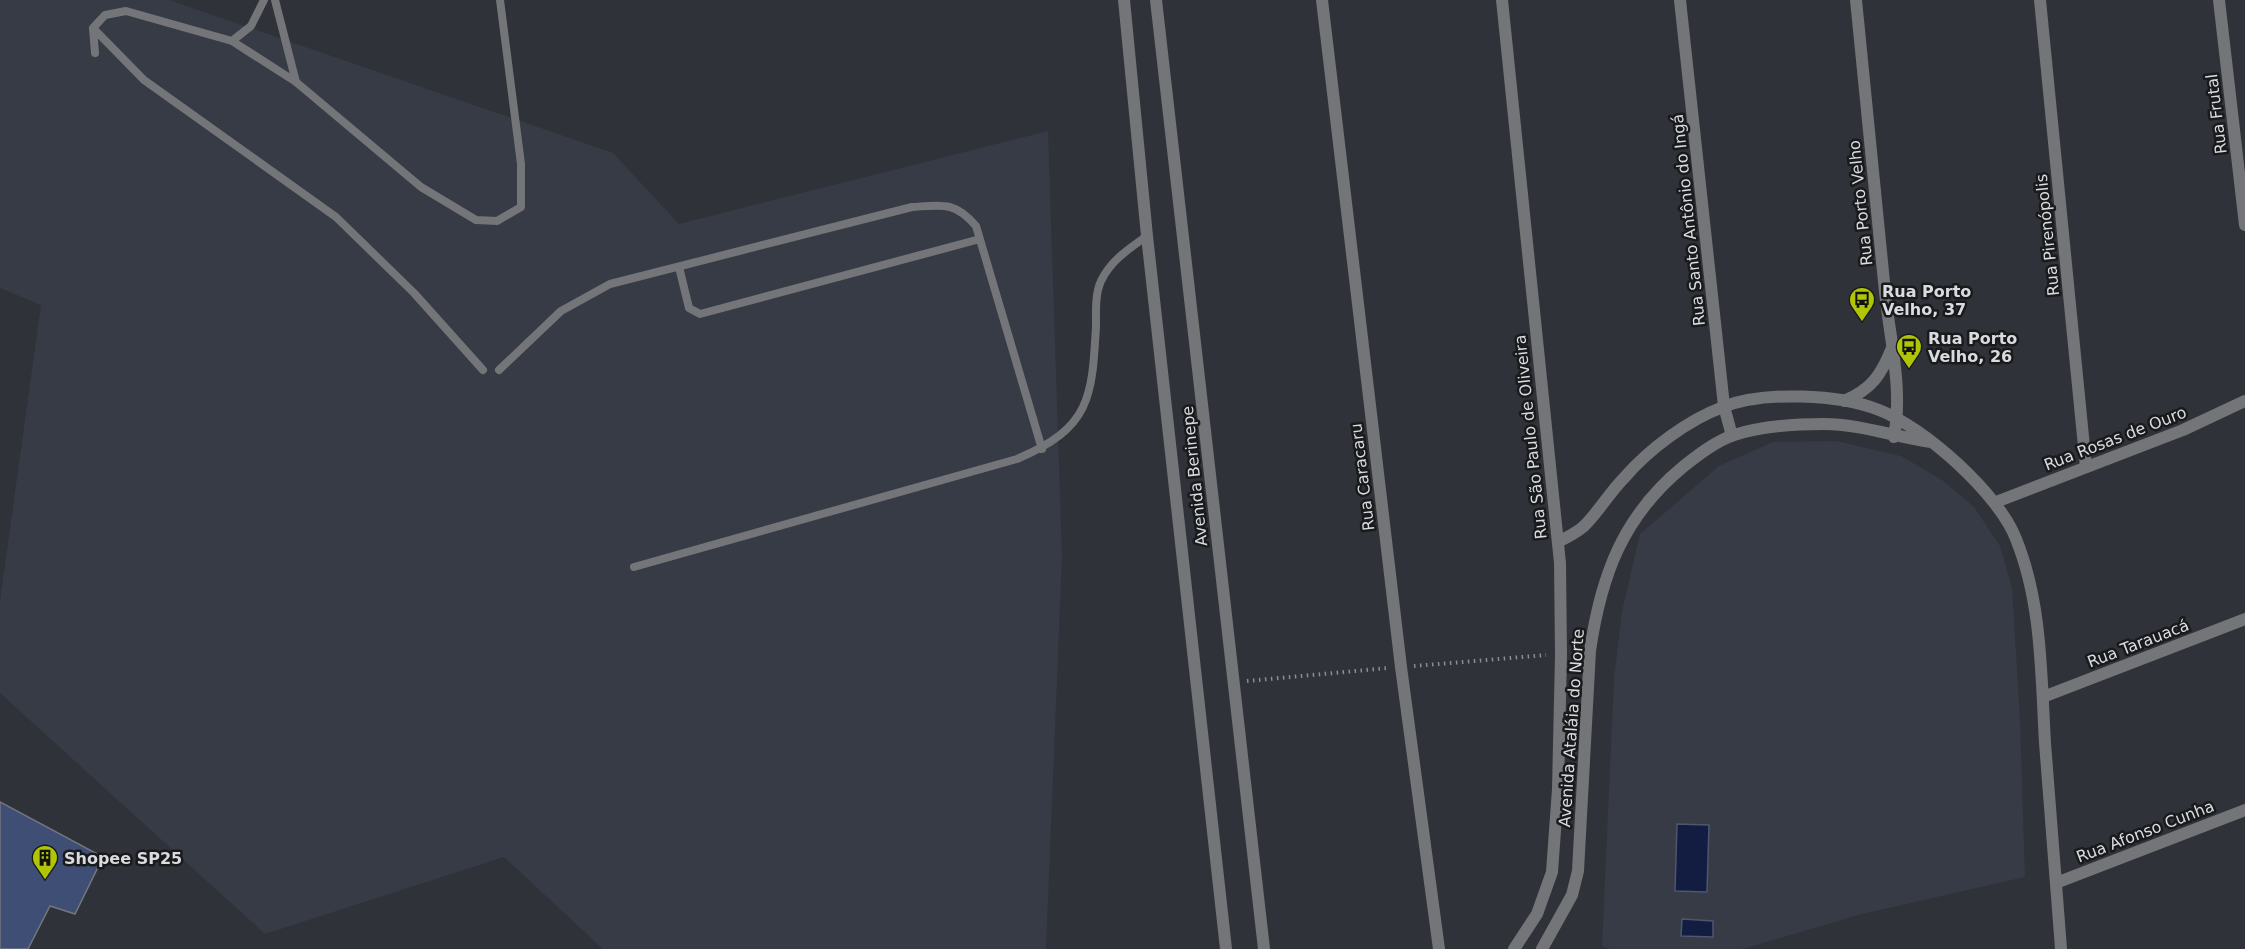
<svg xmlns="http://www.w3.org/2000/svg" width="2245" height="949" viewBox="0 0 2245 949" font-family="'DejaVu Sans',sans-serif">
<rect width="100%" height="100%" fill="#2f3238"/>
<path fill="#363b46" d="M0 0H169L613 153 679 224 1048 131 1062 556 1046 949H603L504 857 265 934 0 693V601L41 305 0 288Z
M1836 441 1901 456 1942 480 1974 507 2000 546 2012 588 2020 719 2025 877 1862 914 1743 949H1610L1602 946 1614 679 1622 611 1640 534 1719 466 1773 442Z"/>
<path fill="#121d41" stroke="#4e5670" stroke-width="1.5" d="M1677 824 1709 825 1707 892 1675 891Z
M1682 919 1713 921V937L1681 936Z"/>
<path fill="#3f4e75" stroke="#73767d" stroke-width="1.5" d="M0 802 103 857 75 914 50 906 28 949H0Z"/>
<g fill="none" stroke-linecap="round" stroke-linejoin="round">
<path stroke="#8c8e92" stroke-width="4" stroke-dasharray="1.5 4.5" stroke-linecap="butt" d="M1414 666 1546 655
M1247 681 1388 668"/>
<path stroke="#737578" stroke-width="8" d="M275 0 296 82
M93 28 144 80 336 217 414 293 483 370
M232 41 251 26 264 0
M95 53 93 28 105 15 126 11 232 41 296 82 421 187 476 220 497 221 521 207V164L500 0
M679 267 689 308 700 314 980 239
M499 370 561 311 610 284 912 207C942 205 955 201 976 226L1042 449
M634 567 1017 459C1090 428 1092 399 1096 326 1096 311 1095 294 1101 281 1111 260 1129 249 1147 236"/>
<path stroke="#737578" stroke-width="12" d="M1124 0 1147 236 1226 949
M1156 0 1264 949
M1322 0 1401 667 1439 949
M1502 0 1560 563 1561 655 1558 789 1552 872 1537 914 1514 949
M1680 0 1724 406 1732 436
M1856 0C1866 97 1875 195 1885 292 1890 341 1903 388 1894 437
M2040 0 2086 467
M2219 0 2245 225
M1844 401C1872 389 1881 375 1892 348
M1996 502 2183 430 2245 401
M1558 542C1566 538 1576 533 1583 527 1598 513 1609 493 1624 478 1649 449 1688 420 1723 407 1764 391 1839 394 1879 410 1924 427 1999 494 2016 539 2042 603 2041 674 2045 743 2050 811 2056 880 2061 949
M2043 697 2245 619
M2056 883 2245 810
M1542 949 1572 895 1578 871 1590 651C1601 575 1623 516 1684 466 1698 455 1716 441 1734 435 1762 426 1794 424 1824 424 1860 424 1895 437 1931 442"/>
</g>
<defs>
<symbol id="bus-pin" viewBox="-11 -11 22 30"><path d="M0 17L-7.5 6A9.5 9.5 0 1 1 7.5 6Z" fill="#afc506" stroke="#191a1c"/><path d="M-5-6H5V4H4V6H2V4H-2V6H-4V4H-5ZM-3.5-4V0h7V-4ZM-3.5 1.2v1.5H-2V1.2ZM2 1.2v1.5H3.5V1.2Z" fill="#111"/></symbol>
<symbol id="building-pin" viewBox="-11 -11 22 30"><path d="M0 17L-7.5 6A9.5 9.5 0 1 1 7.5 6Z" fill="#afc506" stroke="#191a1c"/><path d="M-4-6H4V6H1V3H-1V6H-4ZM-2.5-4.3h1.7v1.8h-1.7ZM.8-4.3h1.7v1.8H.8ZM-2.5-1h1.7V.8h-1.7ZM.8-1h1.7V.8H.8Z" fill="#111"/></symbol>
</defs>
<g fill-rule="evenodd">
<use href="#bus-pin" x="1847" y="285" width="30" height="40"/>
<use href="#bus-pin" x="1894" y="332" width="30" height="40"/>
<use href="#building-pin" x="30" y="843" width="30" height="40"/>
</g>
<g text-anchor="middle" stroke-width="5" stroke-linejoin="round" paint-order="stroke">
<g font-size="16" fill="#dadbdf" stroke="#191a1c">
<text transform="translate(2216 114) rotate(-97)" y="6">Rua Frutal</text>
<text transform="translate(1860 203) rotate(-96)" y="6">Rua Porto Velho</text>
<text transform="translate(1688 220) rotate(-96)" y="6">Rua Santo Antônio do Ingá</text>
<text transform="translate(2047 235) rotate(-96)" y="6">Rua Pirenópolis</text>
<text transform="translate(1530 437) rotate(-96)" y="6">Rua São Paulo de Oliveira</text>
<text transform="translate(2115 438) rotate(-21)" y="6">Rua Rosas de Ouro</text>
<text transform="translate(1194 476) rotate(-96)" y="6">Avenida Berinepe</text>
<text transform="translate(1362 477) rotate(-97)" y="6">Rua Caracaru</text>
<text transform="translate(2138 643) rotate(-21)" y="6">Rua Tarauacá</text>
<text transform="translate(1571 728) rotate(-86)" y="6">Avenida Ataláia do Norte</text>
<text transform="translate(2145 831) rotate(-21)" y="6">Rua Afonso Cunha</text>
</g>
<g font-size="16" font-weight="bold" fill="#dadbdf" stroke="#191a1c" text-anchor="start">
<text x="1882" y="297">Rua Porto<tspan x="1882" dy="18">Velho, 37</tspan></text>
<text x="1928" y="344">Rua Porto<tspan x="1928" dy="18">Velho, 26</tspan></text>
<text x="64" y="864">Shopee SP25</text>
</g>
</g>
</svg>
